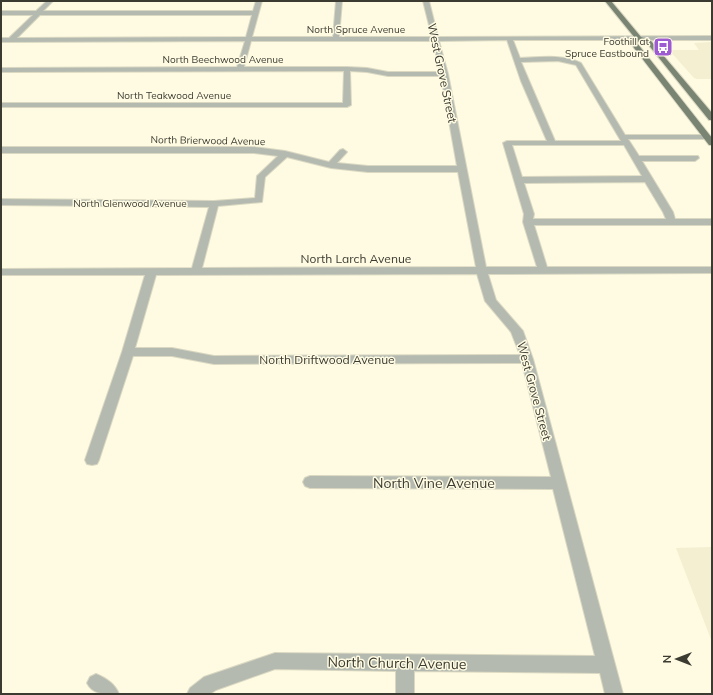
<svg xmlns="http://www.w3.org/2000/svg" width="713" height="695" viewBox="0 0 713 695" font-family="Mulish,sans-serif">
<rect width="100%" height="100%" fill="#fefbe2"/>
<path fill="#f3efd0" d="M712 42V79H697L694 78 669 50H699L694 43Z
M712 547V642L676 548Z"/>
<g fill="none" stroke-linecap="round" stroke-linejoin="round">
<defs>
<path id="minor" d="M47 1H53L43 11H253L256 1H262L252 37H333L336 1H342L339 37H432L423 1H429L438 37 712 36V40H513L520 58C540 57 563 54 581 63L625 135H707L711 137 707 139H628L639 156H698L699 158 695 161H642L673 212 675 219H712V225H534L547 267H712V273L488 274 496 300 523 331 533 359 623 694H605L600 673 414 671V694H396V671L275 669 216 690 210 694H187L190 688 204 677 275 653 595 656 553 489 310 488 305 486 303 482 305 478 310 476 551 477 522 363 214 364 172 356H133L99 460 97 464 92 465 87 464 85 460 122 352 145 275H1V269L192 268 209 207 1 205V199L214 201 255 198 257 176 278 156 254 153H1V147H254L285 151 329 162 340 150 343 149 347 152 337 163 368 166H457L441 76H388L367 72 350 71 351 105 347 107H1V103H343L344 71 1 72V68L237 67 245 41 1 42V38H9L33 15H1V11H36ZM40 15H252L246 37 17 38ZM507 40 521 81 547 141H507L503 143 524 214 523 222 537 267H486L448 74 439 41ZM251 41H433L440 72H388L367 68 347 67H244ZM558 61 576 65 621 141H555L521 62ZM512 145H624L642 176 522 177ZM287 157 331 168 368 172H458L476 267 202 268 218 206 262 202 265 177ZM645 182 663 212 666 219H533L534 214 524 183ZM477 274 485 301 511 332 520 355 214 356 172 348H135L156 275Z
M96 674C106 678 115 684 119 694 105 694 93 695 87 683L90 677Z"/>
<path id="primary" d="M605 1H611L641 37 651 41 712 113V120H709L647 43 640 41 637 43 712 138V145H709L631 44V42L635 38Z"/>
</defs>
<use href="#minor" stroke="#dbd8c2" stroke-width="2"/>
<use href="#primary" stroke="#dbd8c2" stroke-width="2"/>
<use href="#minor" fill="#b4bab0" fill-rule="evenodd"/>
<use href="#primary" fill="#798473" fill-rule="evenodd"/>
</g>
<defs>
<symbol id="bus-square" viewBox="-11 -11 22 22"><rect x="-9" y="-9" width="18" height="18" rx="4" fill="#9d5cd1" stroke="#fefbe2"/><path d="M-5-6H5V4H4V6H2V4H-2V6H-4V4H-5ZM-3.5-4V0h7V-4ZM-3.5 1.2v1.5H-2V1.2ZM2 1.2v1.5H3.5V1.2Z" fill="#fff"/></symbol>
</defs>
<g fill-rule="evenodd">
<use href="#bus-square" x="652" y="36" width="22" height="22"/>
</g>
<g text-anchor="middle" stroke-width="3" stroke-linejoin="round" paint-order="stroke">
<g font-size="10" fill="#3c3b31" stroke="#fefbe2">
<text x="356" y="33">North Spruce Avenue</text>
<text x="223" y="63">North Beechwood Avenue</text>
<text x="174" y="99">North Teakwood Avenue</text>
<text transform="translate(208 140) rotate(1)" y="4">North Brierwood Avenue</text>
<text x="130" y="207">North Glenwood Avenue</text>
</g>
<g font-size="10" fill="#3c3b31" stroke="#fefbe2" text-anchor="end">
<text x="649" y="45">Foothill at<tspan x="649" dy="12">Spruce Eastbound</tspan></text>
</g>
<g font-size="12" fill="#3c3b31" stroke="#fefbe2">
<text transform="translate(442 73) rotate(78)" y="4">West Grove Street</text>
<text x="356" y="263">North Larch Avenue</text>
<text x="327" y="364">North Driftwood Avenue</text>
<text transform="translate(534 391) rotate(75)" y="4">West Grove Street</text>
</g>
<g font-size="14" fill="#3c3b31" stroke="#fefbe2">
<text x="434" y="488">North Vine Avenue</text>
<text transform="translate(397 663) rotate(1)" y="5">North Church Avenue</text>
</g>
</g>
<rect width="713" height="695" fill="none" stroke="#3c3b31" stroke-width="4"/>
<g transform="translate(677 659) rotate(270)" stroke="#fefbe2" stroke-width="3" paint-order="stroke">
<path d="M0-3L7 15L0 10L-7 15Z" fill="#3c3b31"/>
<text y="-6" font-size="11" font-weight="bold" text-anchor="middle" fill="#3c3b31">N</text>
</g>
</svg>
